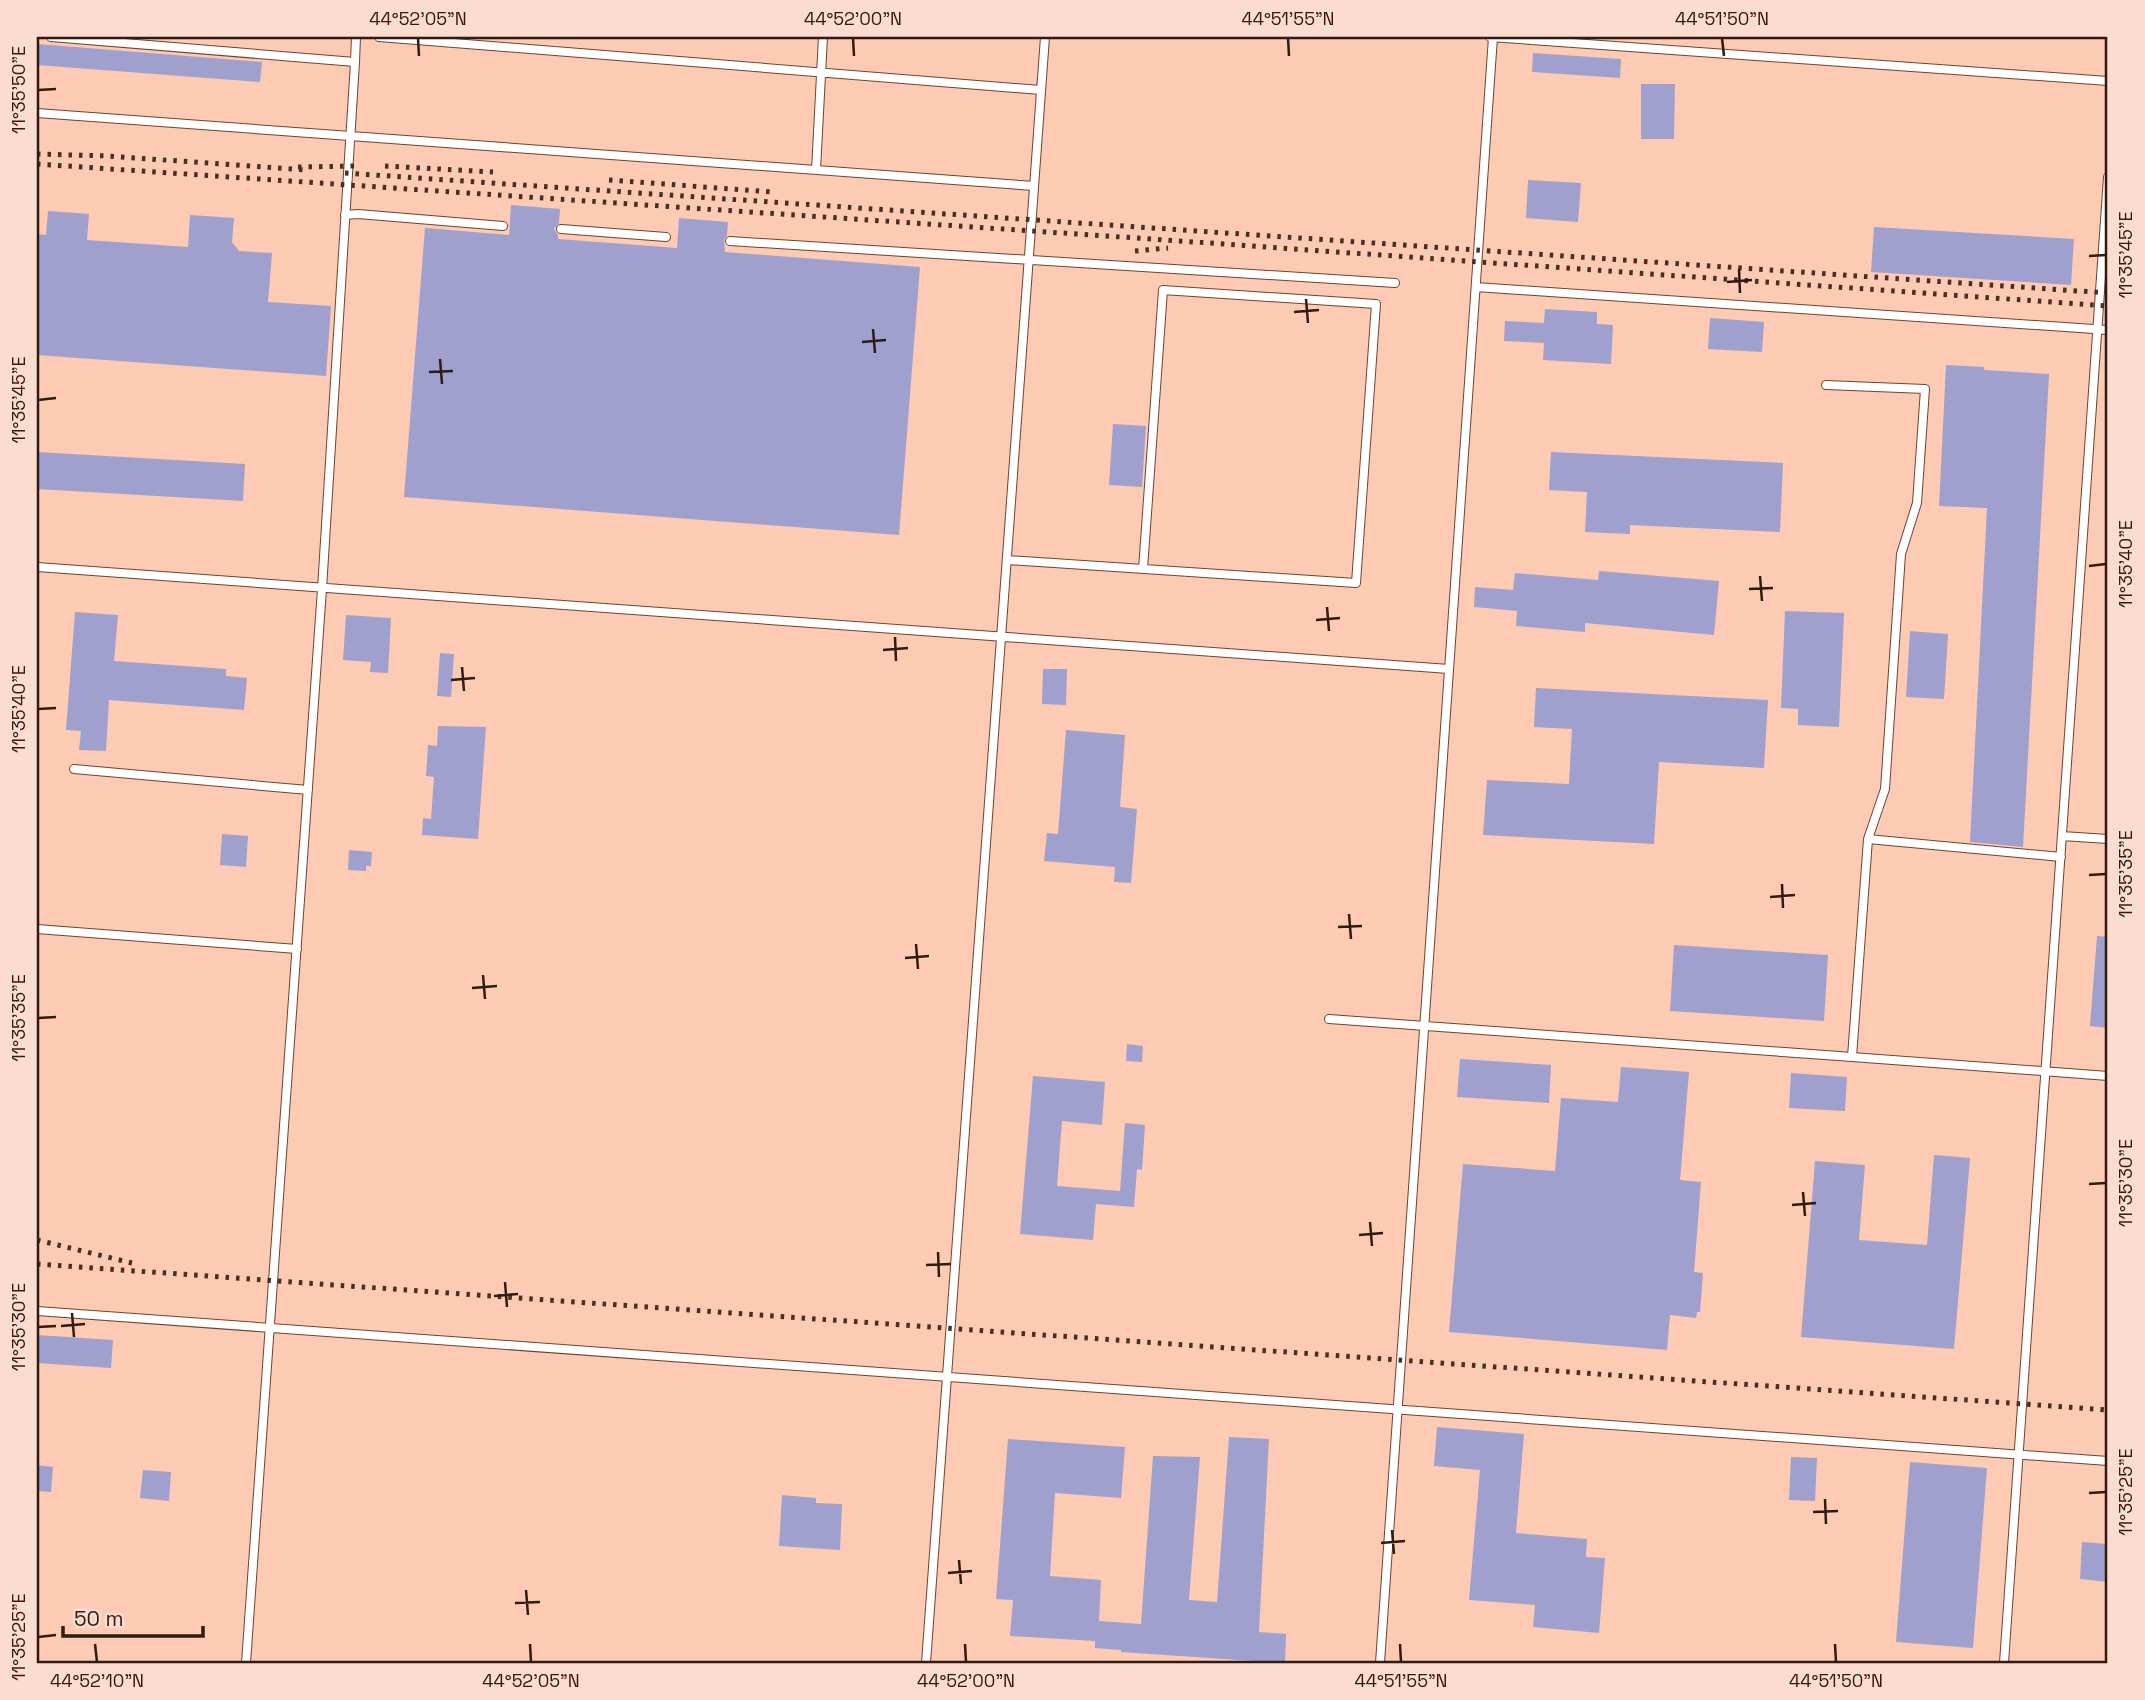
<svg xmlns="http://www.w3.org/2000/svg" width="2145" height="1700" viewBox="0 0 2145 1700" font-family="'Space Grotesk',sans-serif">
<rect width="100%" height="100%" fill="#fdcab4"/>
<path fill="#a0a0ce" d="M37 44 262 62 260 82 37 65Z
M1533 53 1621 59 1620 78 1532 72Z
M1641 84H1675L1674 139H1641Z
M1528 180 1581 183 1578 222 1526 218Z
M511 205 560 209 559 223 554 229 558 235V239L677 248 679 218 728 222 727 235 724 240 725 252 920 267 899 535 404 497 425 228 509 235Z
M48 211 89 214 87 240 188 247 190 215 234 218 232 242 239 251 272 253 268 302 331 306 326 376 37 355V234L46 235Z
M1874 227 2074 239 2071 285 1871 272Z
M1545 309 1597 312V324L1613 325 1611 364 1543 360 1544 343 1504 341 1505 321 1544 323Z
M1710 318 1764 322 1762 352 1708 349Z
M1946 365 1984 367V370L2049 374 2023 847 1970 842 1987 508 1939 506Z
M1113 424 1146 426 1142 487 1109 485Z
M37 452 245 464 243 501 37 489Z
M1551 452 1783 463 1780 532 1630 525V534L1585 532 1587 492 1549 490Z
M1599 571 1719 581 1714 635 1585 623V632L1516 626 1517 611 1474 607 1475 587 1513 590 1515 573 1598 580Z
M1785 611 1844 613 1839 727 1798 725V709L1781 708Z
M75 612 118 615 114 661 226 669V676L247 678 244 710 109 700 106 751 79 750 81 731 66 730Z
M346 615 391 618 388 673 370 672 371 662 343 660Z
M1910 631 1948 634 1944 699 1906 697Z
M440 653 454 654 451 697 437 696Z
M1043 669H1067L1066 705 1042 704Z
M1536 688 1768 700 1764 768 1659 762 1654 844 1483 835 1487 780 1569 784 1572 729 1534 727Z
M438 726 486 727 478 839 422 835 423 818 431 819 434 777 426 776 428 745 437 746Z
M1066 730 1125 735 1120 807 1137 809 1131 883 1114 882 1115 867 1044 861 1047 833 1058 834Z
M222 834 248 836 246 867 220 865Z
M349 850 372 852 371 866H366V871L348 870Z
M2097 936 2108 937V1028L2090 1026Z
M1674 945 1828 955 1824 1021 1670 1011Z
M1127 1044 1143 1046 1142 1062 1126 1061Z
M1460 1059 1551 1065 1549 1103 1457 1097Z
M1621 1067 1689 1072 1680 1180 1701 1182 1694 1272 1703 1273 1700 1312H1697L1696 1318 1670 1315 1667 1350 1449 1332 1463 1164 1555 1171 1561 1098 1618 1102Z
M1791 1073 1847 1077 1845 1111 1789 1108Z
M1033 1076 1105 1082 1102 1125 1062 1121 1057 1186 1120 1191 1125 1123 1145 1125 1142 1170 1137 1169 1134 1207 1096 1204 1093 1240 1020 1234Z
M1934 1155 1970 1158 1954 1349 1801 1337 1815 1161 1865 1165 1859 1240 1927 1245Z
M37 1335 113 1340 111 1368 37 1363Z
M1437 1427 1524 1434 1516 1533 1587 1539 1586 1557 1605 1558 1599 1633 1533 1627 1535 1605 1469 1600 1480 1470 1434 1466Z
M1229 1437 1269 1439 1259 1632 1286 1634 1285 1663 1121 1652V1650L1095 1648V1641L1010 1636 1013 1600 996 1599 1008 1439 1125 1447 1121 1498 1055 1493 1050 1576 1101 1580 1099 1621 1141 1624 1153 1456 1200 1457 1189 1600 1217 1602Z
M1791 1457 1817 1458 1815 1501 1789 1500Z
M1910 1462 1987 1468 1973 1648 1896 1642Z
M37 1465 53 1467 51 1492 37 1491Z
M143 1470 171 1472 169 1501 140 1498Z
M782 1495 816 1498V1503L842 1504 840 1550 779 1546Z
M2082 1542 2108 1544V1582L2080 1579Z"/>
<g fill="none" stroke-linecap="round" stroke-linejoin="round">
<defs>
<path id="service" d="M51 37 355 62 356 37
M379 37 1041 90
M1490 37 2108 81
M37 113 1034 186
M816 170 823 37
M345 215 358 214 503 226
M561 229 666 237
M730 241 1395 283
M1476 287 2108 330
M1826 385 1925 389 1917 503 1901 554 1885 789 1868 839
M1007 560 1356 583 1376 304 1163 290 1143 569
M37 567 1449 669
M74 769 308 790
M2062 836 2108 839
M2061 857 1868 839 1852 1057 2108 1076
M37 929 297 949
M1329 1019 1852 1057
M37 1311 2108 1461
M246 1663 322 589 355 62
M926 1663 1045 37
M1380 1663 1493 37
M2004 1663 2108 177"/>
</defs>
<use href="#service" stroke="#6e4331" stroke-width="10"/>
<use href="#service" stroke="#fff" stroke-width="8"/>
<path stroke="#463026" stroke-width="5" stroke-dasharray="3.5 7" stroke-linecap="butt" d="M37 154 108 156 306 170
M37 164 1166 240 2108 306
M385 166 493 172
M298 167 357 166
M345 173 2108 293
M609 180 773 192
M1135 251 1168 248
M37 1240 132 1263
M37 1264 2108 1410"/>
</g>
<path fill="none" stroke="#2e1b13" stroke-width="2.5" d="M418 38 419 56M853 38 854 56M1288 38 1289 56M1722 38 1724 56M38 90 56 89M2089 256 2106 255M1739 269 1740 293M1727 282 1752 280M1306 299 1308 323M1294 312 1319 310M873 329 875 353M862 342 886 340M440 359 442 384M429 372 453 371M38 400 56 398M2089 566 2106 564M1760 576 1762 601M1749 589 1773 588M1327 607 1329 631M1316 620 1340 618M895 637 896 661M883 650 908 648M462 667 464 691M451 680 475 678M38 709 56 708M2089 875 2106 874M1782 884 1783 908M1770 897 1795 895M1349 914 1351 939M1338 927 1362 926M916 944 918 969M905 958 929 956M483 975 485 999M472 988 497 986M38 1018 56 1017M2089 1184 2106 1183M1803 1192 1805 1216M1792 1205 1816 1203M1370 1222 1372 1246M1359 1235 1383 1233M938 1252 939 1277M926 1265 951 1264M505 1282 507 1307M494 1296 518 1294M72 1313 74 1337M61 1326 85 1324M38 1327 56 1326M2089 1493 2106 1492M1825 1499 1826 1524M1813 1512 1838 1511M1392 1530 1394 1554M1381 1543 1405 1541M959 1560 961 1584M948 1573 972 1571M526 1590 528 1615M515 1603 540 1602M38 1637 56 1635M95 1644 97 1662M530 1644 531 1662M965 1644 966 1662M1400 1644 1401 1662M1835 1644 1836 1662"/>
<rect width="2145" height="1700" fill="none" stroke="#fcdccf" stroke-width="77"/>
<path d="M63 1626v10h140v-10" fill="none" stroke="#2e1b13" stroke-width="3.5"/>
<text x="74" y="1626" font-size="21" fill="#2e1b13" stroke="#fcdccf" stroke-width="5" paint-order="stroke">50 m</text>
<rect x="38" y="38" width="2068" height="1624" fill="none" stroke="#2e1b13" stroke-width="2.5"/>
<g font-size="18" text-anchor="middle" fill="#2e1b13">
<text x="418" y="25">44°52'05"N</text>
<text x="853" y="25">44°52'00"N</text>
<text x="1288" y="25">44°51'55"N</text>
<text x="1722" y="25">44°51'50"N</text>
<text transform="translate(19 90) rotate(-90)" y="6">11°35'50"E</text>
<text transform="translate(2126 255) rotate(-90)" y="6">11°35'45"E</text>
<text transform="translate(19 400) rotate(-90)" y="6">11°35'45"E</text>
<text transform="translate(2126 564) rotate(-90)" y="6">11°35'40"E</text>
<text transform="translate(19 709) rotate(-90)" y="6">11°35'40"E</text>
<text transform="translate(2126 874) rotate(-90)" y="6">11°35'35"E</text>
<text transform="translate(19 1018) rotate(-90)" y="6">11°35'35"E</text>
<text transform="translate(2126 1183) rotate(-90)" y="6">11°35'30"E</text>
<text transform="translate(19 1327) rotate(-90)" y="6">11°35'30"E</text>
<text transform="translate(2126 1492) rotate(-90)" y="6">11°35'25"E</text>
<text transform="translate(19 1637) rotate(-90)" y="6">11°35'25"E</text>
<text x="97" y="1687">44°52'10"N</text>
<text x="531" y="1687">44°52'05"N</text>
<text x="966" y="1687">44°52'00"N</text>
<text x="1401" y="1687">44°51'55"N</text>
<text x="1836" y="1687">44°51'50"N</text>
</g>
</svg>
